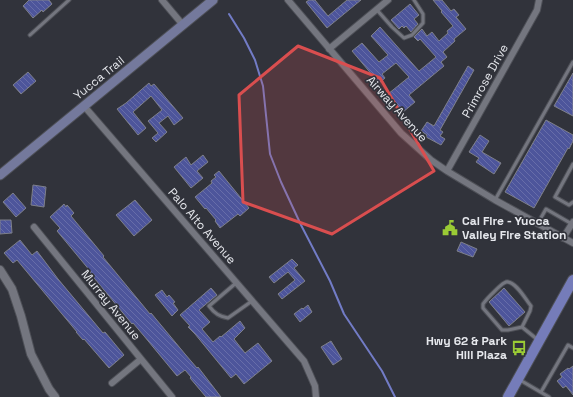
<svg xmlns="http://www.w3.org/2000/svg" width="573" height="397" viewBox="0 0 573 397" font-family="'Space Grotesk',sans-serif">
<defs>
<pattern id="building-back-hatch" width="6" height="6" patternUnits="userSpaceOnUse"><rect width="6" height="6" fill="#4d559b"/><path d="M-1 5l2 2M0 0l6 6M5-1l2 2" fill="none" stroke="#676da9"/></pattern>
</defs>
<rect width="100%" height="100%" fill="#31333b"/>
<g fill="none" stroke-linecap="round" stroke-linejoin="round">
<path stroke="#727cc6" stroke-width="2" d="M229 14 244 38 255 60 263 86 270 154 281 182 301 225 330 281 344 314 382 371 395 397"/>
</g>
<path fill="url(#building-back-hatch)" stroke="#7e808a" d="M29 0H49L52 4 43 12 42 10 33 18 23 6Z
M309 0H315L328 16 347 0H361L327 28 306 2Z
M433 0H442L451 11 454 9 459 15 456 17 466 29 454 39 455 41 443 52 447 57 441 62 444 66 409 95 415 102 403 112 388 94 409 77 396 63 382 74 385 78 379 83 352 51 362 43 379 62 388 55 371 36 380 27 419 71 436 57 420 39 418 41 414 37 422 29 427 36 432 32 439 41 448 33 447 31 453 26 441 12 442 11Z
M410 4 419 15 414 19 418 24 411 32 406 26 404 28 402 26 399 29 391 20Z
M468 66 474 70 440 130 443 132 440 136 445 139 441 145 426 137 427 135 421 131 427 122 434 126Z
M28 72 36 81 21 94 13 85Z
M573 73V116L554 106Z
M149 83 151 86 154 84 183 118 174 125 168 116 159 123 167 132 156 142 152 138 158 133 148 121 162 110 151 96 133 112 146 128 138 135 117 109 126 103Z
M546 120 573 135V141L569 149 568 148 534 208 505 192Z
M480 135 489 141 482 152 501 163 494 174 476 162 479 158 469 152Z
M203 155 208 162 197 171 203 178 191 188 174 167 186 157 191 165Z
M219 171 249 208 240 216 238 214 220 228 215 221 216 220 206 208 205 209 195 197 212 183 211 181 216 177 214 175Z
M33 185 46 187 44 207 31 205Z
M13 193 26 208 16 217 3 202Z
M135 200 152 220 134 236 116 215Z
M64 204 66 207 67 205 74 213 71 216 104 256 103 257 150 314 151 313 185 354 197 368 198 367 221 397H206L190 378 191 377 185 370 177 376 144 336 133 323 132 324 99 284 90 273 91 272 57 231 60 228 50 217Z
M0 220H11L12 233 0 234Z
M20 240 32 255 37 251 58 279 103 333 105 332 124 355 109 368 84 339 83 340 76 332H77L17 260 13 263 4 253Z
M461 242 477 249 473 257 457 251Z
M292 259 298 265 294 268 305 281 282 299 278 294 295 280 288 272 274 283 269 277Z
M211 288 217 295 199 310 210 322 202 329 213 342 220 336 221 337 240 321 245 328 234 339 245 353 258 343 272 361 244 384 236 374 231 378 195 334 188 327 190 326 180 315Z
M504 288 525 312 509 326 489 302Z
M162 290 167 297 169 295 175 302 173 303 178 310 172 316 155 295Z
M308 305 312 312 300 322 294 314 302 308 303 309Z
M331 341 342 359 333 365 321 347Z
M573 366V395L566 386 563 388 557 381 562 377 560 374 568 368 569 369Z"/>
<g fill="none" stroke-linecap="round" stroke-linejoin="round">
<defs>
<path id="service" d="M377 10 392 27 404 38 412 35 423 23V14L414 0
M30 35 69 0
M573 164 555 197 569 205 573 202
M495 200 573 62
M538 223 546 209 572 224
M236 283 209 306C215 314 219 316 228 318L252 301
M522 327 530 311 531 306C526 300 515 280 506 282 503 283 501 285 499 287 493 293 488 297 483 304V308L502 330H508L522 327 538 340
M520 380 549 397
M541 392 568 345 573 348"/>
<path id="minor" d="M162 0 183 25
M288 0 401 133 431 160 447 171 495 200 573 243
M329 49 388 0
M84 106 304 361 315 386 316 397
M447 171 537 10 539 0
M34 227 141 359 172 397
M563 238 573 222
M112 383 141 359"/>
<path id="tertiary" d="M0 270 12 289 21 316 31 354 49 389 55 397"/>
<path id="secondary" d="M0 175 213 0"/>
<path id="primary" d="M508 397 573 280"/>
</defs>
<use href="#service" stroke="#4e5057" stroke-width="5"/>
<use href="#minor" stroke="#4e5057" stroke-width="8"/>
<use href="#tertiary" stroke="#4e5057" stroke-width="10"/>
<use href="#secondary" stroke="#4e5057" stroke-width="11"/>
<use href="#primary" stroke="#4e5057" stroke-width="12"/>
<use href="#service" stroke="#74767f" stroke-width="3"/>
<use href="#minor" stroke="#74767f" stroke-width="6"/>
<use href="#tertiary" stroke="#74767f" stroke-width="8"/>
<use href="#secondary" stroke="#74799c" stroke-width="9"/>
<use href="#primary" stroke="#757cb9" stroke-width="10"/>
</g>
<path fill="#d94e4f" fill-opacity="0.2" stroke="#d94e4f" stroke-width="3" stroke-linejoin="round" d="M298 46 380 78 434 171 332 234 243 202 239 95Z"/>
<defs>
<symbol id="civic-bare" viewBox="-9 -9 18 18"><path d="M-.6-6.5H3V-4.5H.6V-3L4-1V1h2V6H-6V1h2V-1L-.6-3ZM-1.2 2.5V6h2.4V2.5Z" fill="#9acb35" stroke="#31333b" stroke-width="2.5" paint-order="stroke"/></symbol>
<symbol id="bus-bare" viewBox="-9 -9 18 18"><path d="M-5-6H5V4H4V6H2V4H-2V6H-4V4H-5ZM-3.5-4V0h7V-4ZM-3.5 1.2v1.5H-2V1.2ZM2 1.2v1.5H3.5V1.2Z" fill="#9acb35" stroke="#31333b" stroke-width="2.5" paint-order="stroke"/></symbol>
</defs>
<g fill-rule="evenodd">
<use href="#civic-bare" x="439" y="217" width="22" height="22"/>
<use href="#bus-bare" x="508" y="337" width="22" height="22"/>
</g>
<g text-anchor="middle" stroke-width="3.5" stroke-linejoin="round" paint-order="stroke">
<g font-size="12" fill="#e6e8ed" stroke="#31333b">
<text transform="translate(99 78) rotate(-39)" y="4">Yucca Trail</text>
<text transform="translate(485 81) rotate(-61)" y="4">Primrose Drive</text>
<text transform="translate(397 109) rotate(48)" y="4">Airway Avenue</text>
<text transform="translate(202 226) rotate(49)" y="4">Palo Alto Avenue</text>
<text transform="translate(111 305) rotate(51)" y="4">Murray Avenue</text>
</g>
<g font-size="12" font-weight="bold" fill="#e6e8ed" stroke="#31333b" text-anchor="start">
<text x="462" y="225">Cal Fire - Yucca<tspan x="462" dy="14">Valley Fire Station</tspan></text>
<text x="507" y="345" text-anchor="end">Hwy 62 &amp; Park<tspan x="507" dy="14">Hill Plaza</tspan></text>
</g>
</g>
</svg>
